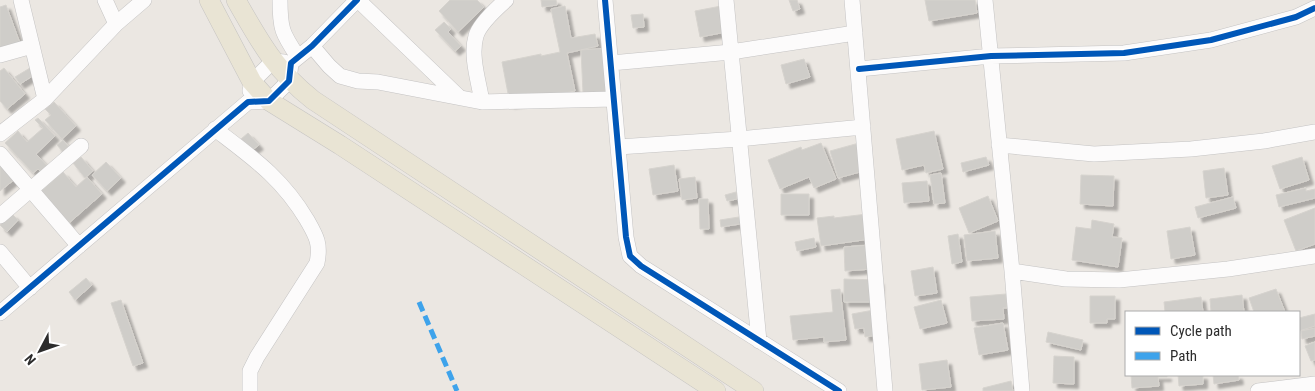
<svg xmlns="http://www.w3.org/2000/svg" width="1315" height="391" viewBox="0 0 1315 391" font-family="'Roboto Condensed',sans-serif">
<defs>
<filter id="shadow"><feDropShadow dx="4.5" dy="4.5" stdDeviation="1" flood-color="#0004"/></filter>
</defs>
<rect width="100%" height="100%" fill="#ebe7e2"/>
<path fill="#cfcdc9" stroke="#d6d3ce" filter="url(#shadow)" d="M450 0H477L484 7 458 32 439 11Z
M541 0H556L557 5 542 7Z
M789 0H797L800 9 793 11Z
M925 0H975L977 13 929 21Z
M6 5 21 46 0 54V7Z
M565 6 571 38 595 34 598 46 567 53 575 91 510 104 502 62 541 54V56L560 52 551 9Z
M721 6 726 32 700 37 695 11Z
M643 14 644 27 633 28 631 15Z
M444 22 451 29 448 32 461 46 455 51 435 30Z
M609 48 611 92 583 93 581 50Z
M804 59 810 77 786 84 781 65Z
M4 68 25 94 7 109 0 101V71Z
M30 68 34 75 20 84 15 77Z
M54 102 76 126 62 139 45 120 51 115 45 109Z
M38 118 55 136 36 154 51 170 45 176 38 169 33 173 5 143 18 131 27 142 43 128 35 120Z
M934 131 943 169 926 173 924 165 902 170 896 139Z
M248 133 259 145 251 151 241 139Z
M63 140 74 153 68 158 57 145Z
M821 143 836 179 814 188 809 177 780 189 768 160 801 147 802 150Z
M859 143 867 170 838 178 830 151Z
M81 157 93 171 85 178 73 163Z
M986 157 989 165 963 172 961 163Z
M1302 157 1309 180 1280 189 1272 166Z
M0 161 15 179 0 191Z
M106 162 121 178 107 191 92 175Z
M674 165 678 191 653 195 649 169Z
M1224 168 1228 195 1206 198 1203 171Z
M63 172 76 187 87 177 102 194 69 223 41 191Z
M941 173 945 203 934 204 930 175Z
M1081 175 1114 176 1113 206 1080 204Z
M695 177 697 198 682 200 679 179Z
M927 181 929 201 904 203 902 183Z
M1306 188V191L1315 189V198L1279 207 1276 195Z
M736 192 737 199 727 201 725 195Z
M781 194H809V215H781Z
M988 196 998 221 969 233 959 208Z
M1233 197 1236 208 1198 218 1195 207Z
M699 199H708L709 229H700Z
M1315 208V244L1296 251 1284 220Z
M12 214 18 220 7 232 0 225Z
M867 214 870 239 821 246 817 218 834 216V218Z
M745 216 746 223 721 227 720 220Z
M1092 220 1114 224 1112 237 1122 238 1118 267 1072 260 1076 227 1091 229Z
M1190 227 1195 255 1171 259 1167 231Z
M995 231 998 258 967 261 964 235Z
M958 234 962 262 952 264 948 236Z
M814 238 816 247 797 251 795 242Z
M871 245 872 269 845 271 844 247Z
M933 267 937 293 915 296 911 271Z
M86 278 92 285 75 300 69 292Z
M844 279 879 280V302H844Z
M840 289 846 340 824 342V337L793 340 790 316 833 312 831 290Z
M1276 289 1285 312H1254L1249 298Z
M1006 294 1007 308H1003L1004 319 972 321 970 297Z
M1242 295 1244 312H1211L1210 299Z
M1090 296H1115V319H1107V323H1090Z
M1201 297 1203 312H1165L1164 302Z
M121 300 143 363 133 366 111 303Z
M941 300 947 323 920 329 914 307Z
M879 309 883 334 865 337 864 328 855 329 852 314Z
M1315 314V326L1299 331V318Z
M1003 323 1008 350 979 355 974 328Z
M1315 328V336L1302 339 1301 331Z
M1048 332 1083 340 1081 350 1046 342Z
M1315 342V360L1311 361 1305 346Z
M1054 356 1074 357V384L1053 383Z
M947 360 951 387 922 390 919 364Z
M1131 375H1167V377H1158L1159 386 1132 388Z
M1178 375H1203V384L1179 386Z
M1213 375H1238L1239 380 1214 384Z
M1011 381 1013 391H983V388Z"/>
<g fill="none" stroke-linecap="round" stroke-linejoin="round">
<defs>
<path id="minor" d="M21 0 45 99
M105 0 116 24
M280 0C280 29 282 33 298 57
M358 0 458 96
M605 0 626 237 630 256 641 266 839 391
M726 0 759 341
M852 0 885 391
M985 0 1012 271 1022 391
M312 46 329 66 340 76 358 81 378 82 482 102 614 99
M0 55 32 46
M611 63 731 52 855 33
M859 69 991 56 1124 53 1211 40 1296 17 1315 8
M250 91 252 82 273 61 284 62
M482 102C479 82 470 56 476 36 479 25 497 8 506 0
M215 129C253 158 282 178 307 220 316 236 321 243 317 263L257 357 250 371V391
M0 134 45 99 116 24 144 0
M999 145 1094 154 1191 149 1264 141 1315 132
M618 147 739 139 863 127
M0 154 79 246
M0 216 81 146
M0 252 30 288
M1012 271 1066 279 1119 280 1228 269 1315 256
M0 313 248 102 269 101 289 81 291 63 312 46 357 0
M1258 391 1315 384"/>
<path id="major" d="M209 0 252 82 269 101 340 145 716 391
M236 0C260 42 274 69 313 100L754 391"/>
</defs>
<use href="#minor" stroke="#c4c3c3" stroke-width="16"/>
<use href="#major" stroke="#c6c4c2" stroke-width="20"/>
<use href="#minor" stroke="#fcfbfb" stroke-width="15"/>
<use href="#major" stroke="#e9e4d4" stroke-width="19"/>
<path stroke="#3ea3eb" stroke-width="5" stroke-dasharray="10 5" stroke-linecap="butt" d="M419 302 457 391"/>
<defs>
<path id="cycleway" d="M605 0 626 237 630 256 641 266 839 391
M859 69 991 56 1124 53 1211 40 1296 17 1315 8
M0 313 248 102 269 101 289 81 291 63 312 46 357 0"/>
</defs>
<use href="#cycleway" stroke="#fff" stroke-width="9"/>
<use href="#cycleway" stroke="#0057b8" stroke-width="6"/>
</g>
<rect x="1125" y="311" width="175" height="65" fill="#ffffff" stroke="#ababab"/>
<rect x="1135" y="327" width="25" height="8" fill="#0057b8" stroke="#ababab"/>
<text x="1170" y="336" font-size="15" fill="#2c2c2c">Cycle path</text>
<rect x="1135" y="352" width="25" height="8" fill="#3ea3eb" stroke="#ababab"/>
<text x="1170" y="361" font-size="15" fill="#2c2c2c">Path</text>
<g transform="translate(40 351) rotate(229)" stroke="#ffffff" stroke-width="4" paint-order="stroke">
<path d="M0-4L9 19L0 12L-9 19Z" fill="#2c2c2c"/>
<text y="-8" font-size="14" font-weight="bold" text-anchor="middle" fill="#2c2c2c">N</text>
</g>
</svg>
